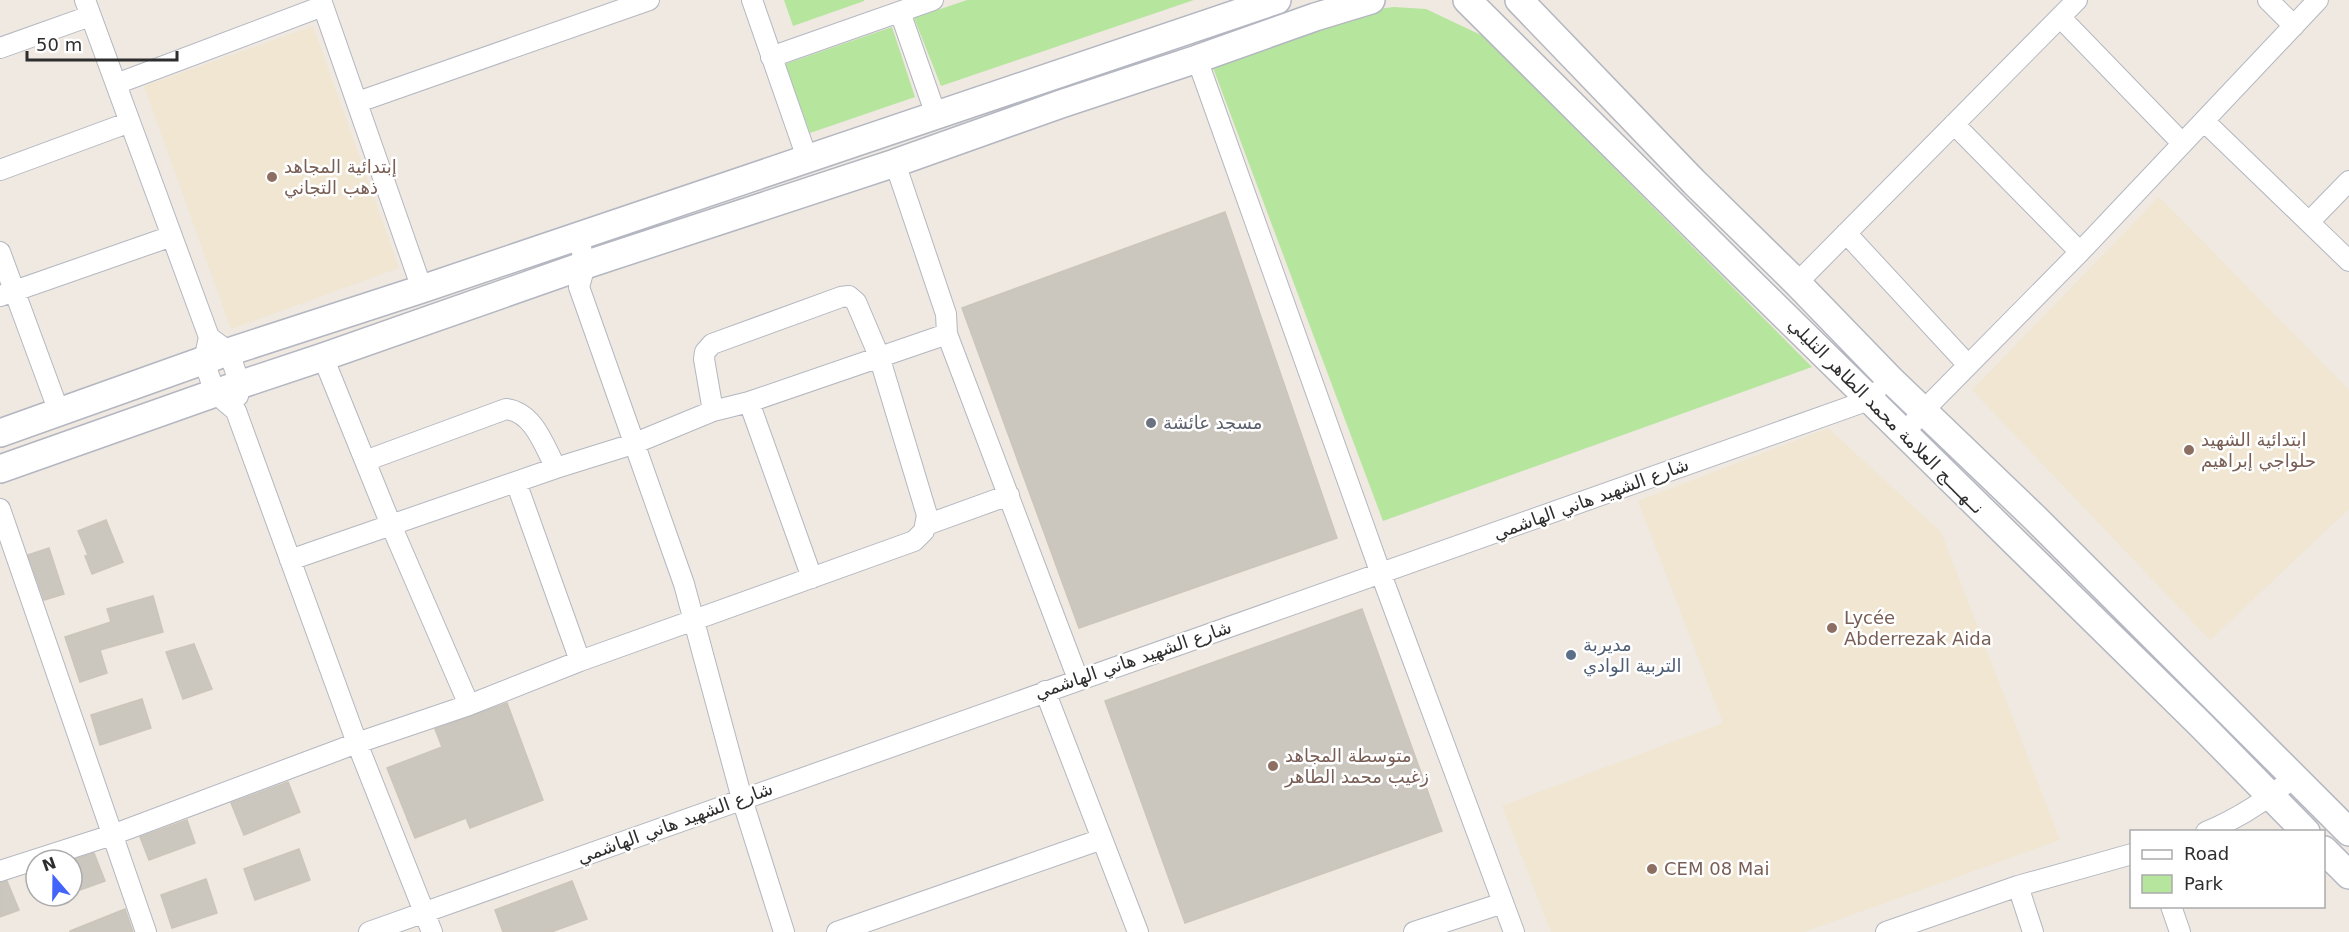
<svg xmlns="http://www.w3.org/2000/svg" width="2349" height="932" viewBox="0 0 2349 932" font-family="'DejaVu Sans','Noto Naskh Arabic',sans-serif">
<rect width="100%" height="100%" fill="#efe9e1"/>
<path fill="#f0e6d1" d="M313 26 399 268 231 329 144 86Z
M2159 197 2349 390V509L2210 640 1972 390Z
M1828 428 1941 532 2060 840 1804 932H1551L1502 806 1723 723 1638 501Z"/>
<path fill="#b6e59e" d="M784 0H864V1L793 26Z
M967 0H1194L941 86 914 18Z
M1394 7 1426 9 1483 36 1812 367 1383 521 1212 65 1378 9Z
M892 27 915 97 810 133 785 64Z"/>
<path fill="#cbc7bf" stroke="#cbc5ba" stroke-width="1.5" d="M1225 212 1337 538 1079 628 962 308Z
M106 520 123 562 92 574 85 556 88 555 78 531Z
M49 548 64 594 44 600 28 555Z
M153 596 163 632 100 650 107 673 80 682 65 637 111 622 107 609Z
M1362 609 1442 831 1185 923 1105 701Z
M194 644 212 689 183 699 166 652Z
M142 699 151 728 100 745 91 715Z
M507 703 543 800 470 828 466 818 415 838 387 768 442 747 435 729Z
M288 782 300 812 244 835 231 803Z
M187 820 195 843 149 860 140 837Z
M299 849 310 880 255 900 244 869Z
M94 853 105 881 72 893V860Z
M206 879 217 913 172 928 161 895Z
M7 881 19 910 0 917V883Z
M572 881 587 919 551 932H503L495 910Z
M125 909 133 932H70V931Z"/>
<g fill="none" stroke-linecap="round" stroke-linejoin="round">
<defs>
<path id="street" d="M85 0 209 337 229 352 240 385 238 396
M321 0 422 289
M752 0 807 158
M2268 0 2294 26
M900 12 936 115
M2060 17 2182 143
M0 48 90 16
M771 57 933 0
M1197 59 1381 574 1514 932
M116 84 323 6
M358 102 649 0
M2204 121 2349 261
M1954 124 2080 252
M0 170 130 122
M2309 222 2349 181
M1846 233 1968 365
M578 235 585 265 579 287 684 584 742 799 784 932
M0 252 59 412
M1797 283 2077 0
M0 296 172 236
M947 334 1078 679
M209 337 204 361 215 393 236 411 357 743 432 932
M323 357 391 525 556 468 633 444 713 411 749 402 947 334 946 314 895 163
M749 402 812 578
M1904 434 1923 411 2080 252 2318 0
M365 461 506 409C534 412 544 446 556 468
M516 482 580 661
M0 509 146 932
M926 525 1009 495
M290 560 391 525 469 705
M1045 691 1138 932
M2206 832C2239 818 2267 800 2294 777
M0 871 112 835 357 743 469 705 580 661 914 541 924 531 927 515 879 356 856 302 849 296 841 297 712 344 705 352 704 359 713 411
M2018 886 2033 932
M2171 906 2180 932
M369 932 1869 400 1876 392
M837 932 1102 839
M1414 932 1503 903
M1886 932 2018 886 2132 854"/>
<path id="secondary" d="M1467 0 1735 267 2201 725 2306 832
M1519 0 1694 182 1797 283 1889 378 2034 517 2349 832
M0 433 216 356 422 289 1277 0
M0 469 215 393 323 357 585 265 895 163 1061 104 1197 59 1315 17 1371 0
M2324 850 2349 875"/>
</defs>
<use href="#street" stroke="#b4b7c1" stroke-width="22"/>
<use href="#secondary" stroke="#b4b7c1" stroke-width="30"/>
<use href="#street" stroke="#fff" stroke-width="20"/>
<use href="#secondary" stroke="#fff" stroke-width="27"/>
</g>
<g fill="#8d6e63" stroke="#fff" stroke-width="2">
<circle cx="272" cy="177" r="6"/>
<circle cx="2189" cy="450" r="6"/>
<circle cx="1832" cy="628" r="6"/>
<circle cx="1273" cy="766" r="6"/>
<circle cx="1652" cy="869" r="6"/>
</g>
<circle fill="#6b7280" stroke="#fff" stroke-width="2" cx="1151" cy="423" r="6"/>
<circle fill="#5c6f8a" stroke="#fff" stroke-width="2" cx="1571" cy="655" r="6"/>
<g text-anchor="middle" stroke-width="5" stroke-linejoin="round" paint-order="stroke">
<g font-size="18" fill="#785e54" stroke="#fff" text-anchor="start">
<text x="284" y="173">إبتدائية المجاهد<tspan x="284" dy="21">ذهب التجاني</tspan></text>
<text x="2201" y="446">ابتدائية الشهيد<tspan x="2201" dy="21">حلواجي إبراهيم</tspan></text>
<text x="1844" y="624">Lycée<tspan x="1844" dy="21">Abderrezak Aida</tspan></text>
<text x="1285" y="762">متوسطة المجاهد<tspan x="1285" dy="21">زغيب محمد الطاهر</tspan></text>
<text x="1664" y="875">CEM 08 Mai</text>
</g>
<g font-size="18" fill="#2e2e2e" stroke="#fff">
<text transform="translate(1886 416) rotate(45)" y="6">نــهــــج العلامة محمد الطاهر التليلي</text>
<text transform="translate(1591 499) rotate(-20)" y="6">شارع الشهيد هاني الهاشمي</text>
<text transform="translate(1133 660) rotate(-19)" y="6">شارع الشهيد هاني الهاشمي</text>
<text transform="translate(675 823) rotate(-20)" y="6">شارع الشهيد هاني الهاشمي</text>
</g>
<g font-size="18" fill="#5b616d" stroke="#fff" text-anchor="start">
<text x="1163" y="429">مسجد عائشة</text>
</g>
<g font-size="18" fill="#4e5e75" stroke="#fff" text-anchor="start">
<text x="1583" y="651">مديربة<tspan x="1583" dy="21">التربية الوادي</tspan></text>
</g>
</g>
<rect x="2130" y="830" width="195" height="78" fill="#ffffff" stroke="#ababab" stroke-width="1.5"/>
<rect x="2142" y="850" width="30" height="9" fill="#ffffff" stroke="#ababab" stroke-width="1.5"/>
<text x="2184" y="860" font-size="18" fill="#2e2e2e">Road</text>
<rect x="2142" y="875" width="30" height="18" fill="#b6e59e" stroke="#ababab" stroke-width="1.5"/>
<text x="2184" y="890" font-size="18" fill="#2e2e2e">Park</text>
<g transform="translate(54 878) rotate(340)"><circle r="28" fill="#ffffff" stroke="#ababab" stroke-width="1.5"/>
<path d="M0-4.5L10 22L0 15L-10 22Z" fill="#4264fb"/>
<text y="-9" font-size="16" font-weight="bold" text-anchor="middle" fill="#2e2e2e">N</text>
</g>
<path d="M27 51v9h150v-9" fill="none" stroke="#2e2e2e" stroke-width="3"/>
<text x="36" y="51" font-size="18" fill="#2e2e2e" stroke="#ffffff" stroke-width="4.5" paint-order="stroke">50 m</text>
</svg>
